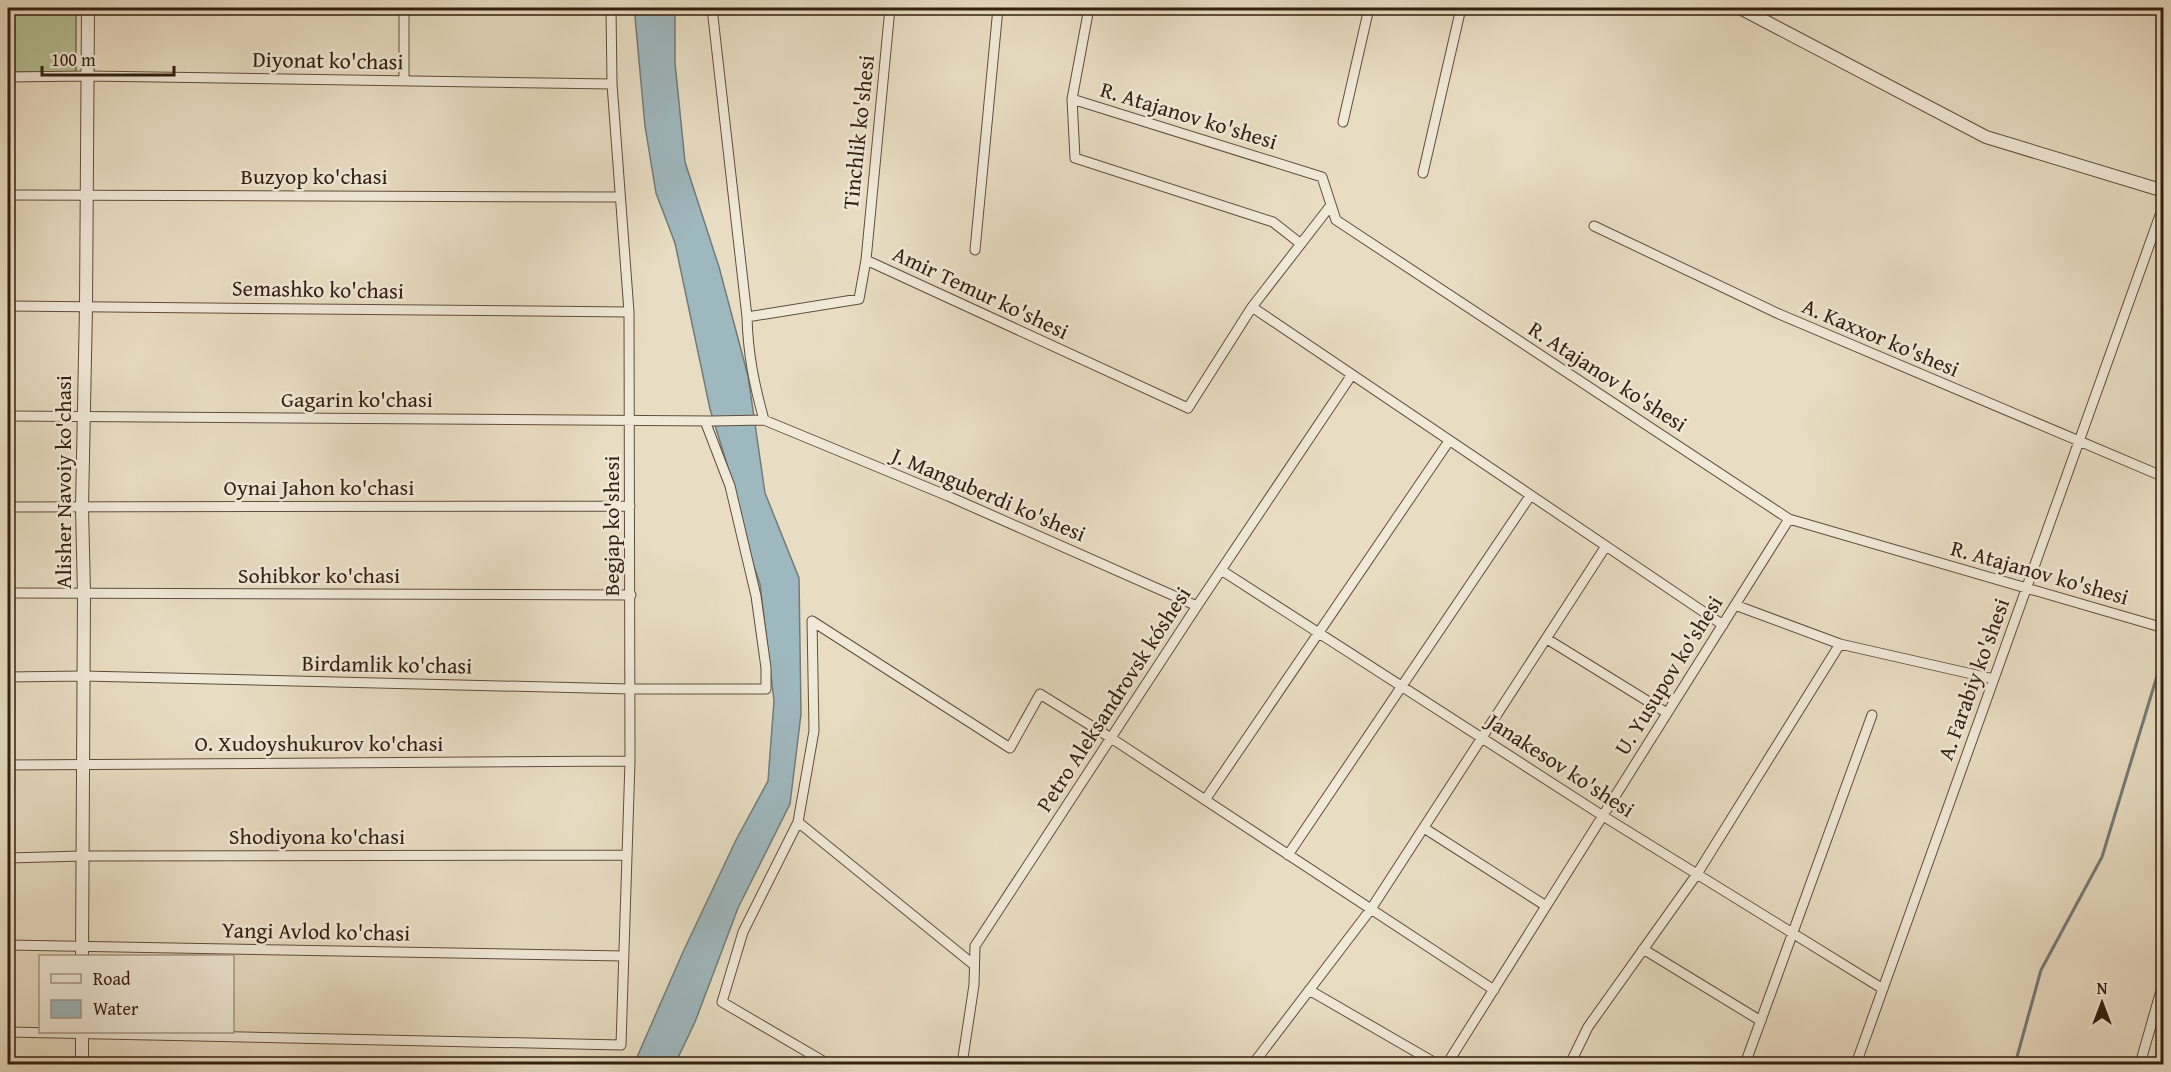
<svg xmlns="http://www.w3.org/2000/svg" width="2171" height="1072" viewBox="0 0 2171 1072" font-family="'Gentium Book Plus',serif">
<rect width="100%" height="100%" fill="#e8ddc3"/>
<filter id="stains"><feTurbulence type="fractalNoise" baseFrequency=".00333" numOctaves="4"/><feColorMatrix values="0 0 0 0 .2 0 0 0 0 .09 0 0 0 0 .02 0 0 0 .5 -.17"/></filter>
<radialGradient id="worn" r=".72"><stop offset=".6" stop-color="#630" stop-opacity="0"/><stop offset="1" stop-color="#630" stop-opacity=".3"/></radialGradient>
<path fill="#b5c194" stroke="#747052" stroke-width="1.5" d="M8 8H76V72H8Z"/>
<path fill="#9eb8bf" stroke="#737b79" stroke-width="1.5" d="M637 8H675V63L685 162 719 267 748 376 765 493 799 578 801 714 790 804 738 908 695 1022 675 1064H634L683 952 736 840 768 781 774 701 760 584 750 555 734 487 710 409 675 243 656 193 645 126 635 17Z"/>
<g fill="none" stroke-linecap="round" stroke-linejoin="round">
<path stroke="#737b79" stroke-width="3" d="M2015 1064 2041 970 2102 857 2157 676 2164 634"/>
<defs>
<path id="minor" d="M404 8V81
M712 8 747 317C748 354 754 384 764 420
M1089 8 1072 99 1075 158 1273 222 1301 244
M8 77 88 76 612 84
M1072 99 1322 177 1336 220 1789 519 2164 628
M1343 122 1369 8
M1423 173 1461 8
M8 195 620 197
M1594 226 1779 314 2157 474
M975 250 998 8
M866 260 890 8
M8 306 629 312
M1252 307 1723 625
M747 317 859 299 866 260 1188 408 1252 307 1331 205
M8 416 712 421 764 420 948 496 1197 606
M8 507 630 506
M1221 570 1603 816 1883 989
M8 593 631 595
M1735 605 1840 644 1994 679
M812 621 1010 748 1040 694 1111 738 1494 990
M812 621 814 731 798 822 743 932 722 1002 828 1064
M1547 639 1667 713
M8 677 83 676 630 689H766V668L756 596 730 486 705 421
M8 765 630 761
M1205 800 1449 441
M798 822 974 965
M1424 828 1546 906
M1288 855 1530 496
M8 858 83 856 627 855
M8 945 624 956
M1643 949 1761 1021
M1309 990 1437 1064
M8 1032 621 1045 630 761 629 312 612 84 611 8
M962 1064 974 985 975 946 1197 606 1351 376
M1253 1064 1371 909 1606 546
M1447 1064 1789 519
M1570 1064 1588 1027 1697 874 1840 644
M1745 1064 1872 715
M1856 1064 2164 204
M2140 1064 2164 980"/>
<path id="tertiary" d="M1740 8 1986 137 2164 191
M82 956 84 594 82 507 86 307 88 8
M82 1064V1032"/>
</defs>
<use href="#minor" stroke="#604e3c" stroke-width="11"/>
<use href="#tertiary" stroke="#604e3c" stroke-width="14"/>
<use href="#minor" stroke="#f0e9d8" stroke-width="9"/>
<use href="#tertiary" stroke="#f0e9d8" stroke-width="12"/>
</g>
<g text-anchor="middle" stroke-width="5" stroke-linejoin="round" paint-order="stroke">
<g font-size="22" fill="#321f0f" stroke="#f0e9d8">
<text transform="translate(328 60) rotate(1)" y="8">Diyonat ko'chasi</text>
<text transform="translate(1189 115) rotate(17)" y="8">R. Atajanov ko'shesi</text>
<text transform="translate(858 132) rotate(-84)" y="8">Tinchlik ko'shesi</text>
<text x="314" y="184">Buzyop ko'chasi</text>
<text transform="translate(318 289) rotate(1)" y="8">Semashko ko'chasi</text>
<text transform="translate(981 292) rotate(25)" y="8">Amir Temur ko'shesi</text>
<text transform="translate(1881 337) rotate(23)" y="8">A. Kaxxor ko'shesi</text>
<text transform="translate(1608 376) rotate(33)" y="8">R. Atajanov ko'shesi</text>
<text x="357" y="407">Gagarin ko'chasi</text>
<text transform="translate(63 482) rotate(-90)" y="8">Alisher Navoiy ko'chasi</text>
<text x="319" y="495">Oynai Jahon ko'chasi</text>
<text transform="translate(989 494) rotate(23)" y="8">J. Manguberdi ko'shesi</text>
<text transform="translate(611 526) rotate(-90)" y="8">Begjap ko'shesi</text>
<text transform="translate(2040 572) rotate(16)" y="8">R. Atajanov ko'shesi</text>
<text x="319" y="583">Sohibkor ko'chasi</text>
<text transform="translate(387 664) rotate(1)" y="8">Birdamlik ko'chasi</text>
<text transform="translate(1668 675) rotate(-58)" y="8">U. Yusupov ko'shesi</text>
<text transform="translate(1973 679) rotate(-70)" y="8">A. Farabiy ko'shesi</text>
<text transform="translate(1113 699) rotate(-57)" y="8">Petro Aleksandrovsk kóshesi</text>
<text x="319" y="751">O. Xudoyshukurov ko'chasi</text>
<text transform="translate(1561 765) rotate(33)" y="8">Janakesov ko'shesi</text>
<text x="317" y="844">Shodiyona ko'chasi</text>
<text transform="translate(316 931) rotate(1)" y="8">Yangi Avlod ko'chasi</text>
</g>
</g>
<rect width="2171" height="1072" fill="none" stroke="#e8ddc3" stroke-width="30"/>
<rect x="9" y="9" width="2153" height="1054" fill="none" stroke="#321f0f" stroke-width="3"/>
<rect x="15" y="15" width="2141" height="1042" fill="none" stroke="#321f0f" stroke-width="1.5"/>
<rect x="39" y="955" width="195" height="78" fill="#f0e9d8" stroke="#a49888" stroke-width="1.5"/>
<rect x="51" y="974" width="30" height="9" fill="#f0e9d8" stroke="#a49888" stroke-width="1.5"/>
<text x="93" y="985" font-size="18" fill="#321f0f">Road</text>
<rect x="51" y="1000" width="30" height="18" fill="#9eb8bf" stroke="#a49888" stroke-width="1.5"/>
<text x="93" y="1015" font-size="18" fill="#321f0f">Water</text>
<g transform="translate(2102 1003)" stroke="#f0e9d8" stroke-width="4.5" paint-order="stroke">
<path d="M0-4.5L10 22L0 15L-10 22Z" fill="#321f0f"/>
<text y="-9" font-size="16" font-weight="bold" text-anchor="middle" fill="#321f0f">N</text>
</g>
<path d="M42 66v9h132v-9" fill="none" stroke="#321f0f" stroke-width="3"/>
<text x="51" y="66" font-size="18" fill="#321f0f" stroke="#f0e9d8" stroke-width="4.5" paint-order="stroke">100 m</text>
<rect width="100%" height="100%" filter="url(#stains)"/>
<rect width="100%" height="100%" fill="url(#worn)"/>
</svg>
